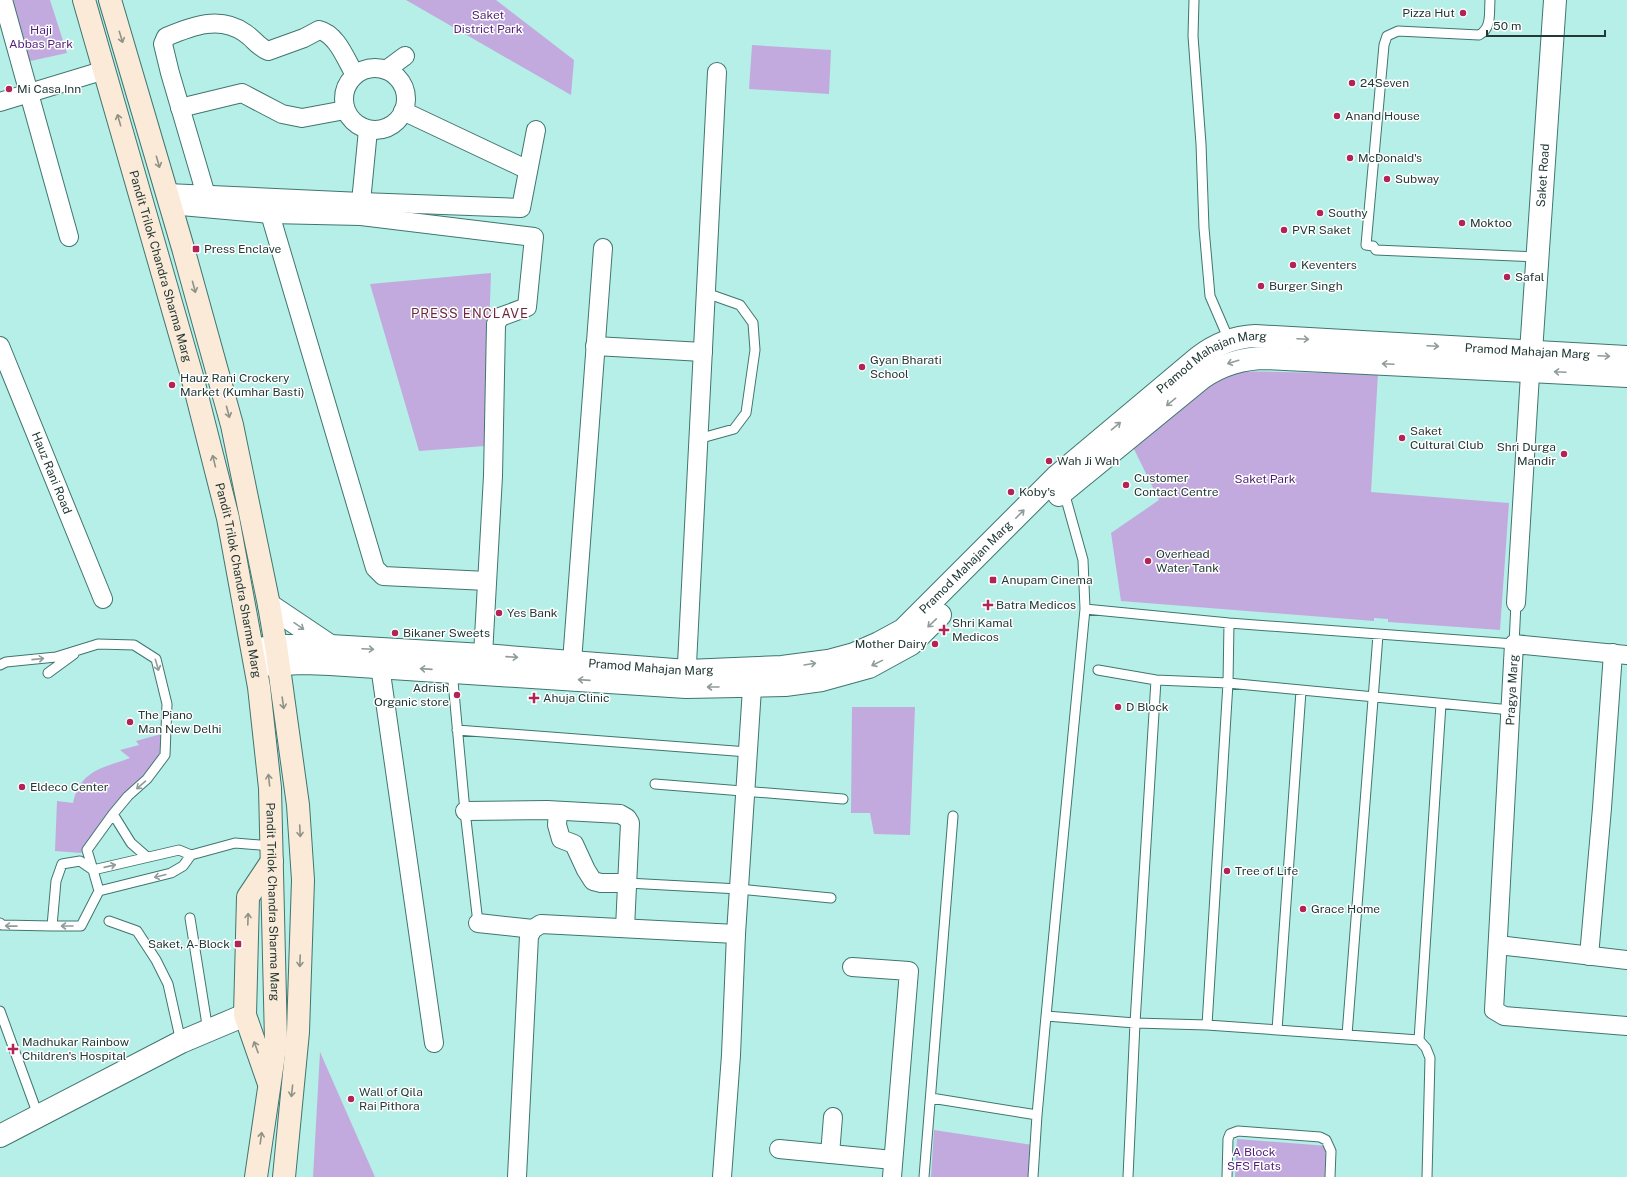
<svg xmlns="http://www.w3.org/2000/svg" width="1627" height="1177" viewBox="0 0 1627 1177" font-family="'Public Sans',sans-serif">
<rect width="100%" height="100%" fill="#b6efe7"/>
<path fill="#c2aade" d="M11 0H50L67 53 26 62Z
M406 0H496L574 60 571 95Z
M752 45 831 50 829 94 749 89Z
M491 273 485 446 419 451 370 284Z
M1231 371 1378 374 1371 492 1509 503 1500 630 1388 622V619L1374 618V621L1121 601 1111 533 1159 500 1130 441Z
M852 707H915L910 835 874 834 870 813H851Z
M165 733 162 763 131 790 81 853 55 851 57 801 73 803C80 770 103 768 130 758L120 750 139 745 136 741Z
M320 1052 375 1177H313Z
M934 1130 1039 1146 1034 1177H931Z
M1237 1139 1328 1146 1326 1177H1235Z"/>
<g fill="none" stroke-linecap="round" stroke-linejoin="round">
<defs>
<path id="service" d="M1194 0 1193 36 1201 144 1204 228 1210 296 1229 340
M1490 0C1489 13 1492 28 1479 35L1398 31 1387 36 1384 45 1366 245 1373 246 1376 250 1538 257
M698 439 734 429 746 413 755 350 753 323 740 305 706 293
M1064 492 1083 560 1085 609 1046 1016 1135 1023 1207 1025 1419 1040 1426 1048 1430 1058 1427 1177
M1085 609 1229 623 1514 644 1516 603
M0 665 6 662 56 657 98 644 134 645 156 659 167 704 165 755 147 779 128 796 113 814 87 850 93 870
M1098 670 1156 680 1228 683 1511 710
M452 671 465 811 478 923
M48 673 74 654
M457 730 748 752
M655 784 843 799
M113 814 131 843 147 857
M93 870 80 861 62 864 56 881 52 926H81L99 891 93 870 179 850 191 855
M627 883 739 889 831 898
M99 891 171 873 183 866 191 855 235 843 272 846
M190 918 208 1031
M109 921 137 931 156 960 168 984 181 1042
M0 923 2 925 52 926
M0 1011 38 1115
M1207 1025 1228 683 1229 623
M1277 1030 1301 691
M1347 1035 1378 635
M1419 1040 1441 704
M931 1098 1037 1115 1046 1016
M924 1177 953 816
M1033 1177 1037 1115
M1128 1177 1135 1023 1156 680
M1227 1177 1228 1139 1230 1134 1238 1131 1320 1137 1326 1140 1331 1151 1330 1177"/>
<g id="minor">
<path d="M3 0 69 237"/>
<circle cx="375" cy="99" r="31"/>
<path d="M386 70 405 56"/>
<path d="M0 102 105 70"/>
<path d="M180 108 242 93 282 114 302 118 345 110"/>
<path d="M403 111 528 170"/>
<path d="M167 193 361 202 368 130"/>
<path d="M206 195 170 73 163 44 166 37C192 26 220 15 245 33 254 39 258 47 268 51L304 38 319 30C337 34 346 60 355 75"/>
<path d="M361 202 521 208 536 130"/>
<path d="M170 205 270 214 361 216 534 237 527 307 500 317 496 324 493 476 483 655"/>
<path d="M270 214 375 568 383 576 487 581"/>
<path id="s1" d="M0 346 103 599"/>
<path d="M595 346 703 352"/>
<path d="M1516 603 1531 358"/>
<path d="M1627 655 1514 644 1494 1010 1504 1016 1627 1026"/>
<path d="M572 662 603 248"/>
<path d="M380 666 434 1043"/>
<path d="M686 684 717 72"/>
<path d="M465 811 547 810 620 814 627 818 630 823 625 928"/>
<path d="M558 811 557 825 561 839 574 844 586 870 593 881 601 883H627"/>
<path d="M478 923 533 929"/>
<path d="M1498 945 1627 960"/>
<path d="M1589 956 1602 808 1613 653"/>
<path d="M852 967 909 971 892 1177"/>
<path d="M779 1149 893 1160"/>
<path d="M830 1154 833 1117"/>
<path d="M517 1177 529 936 533 929 541 924 736 934"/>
<path d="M722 1177 731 1055 736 934 753 673"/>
</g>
<g id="tertiary">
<path id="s2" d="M1531 352 1555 0"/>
<path d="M1059 495 1202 378C1222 364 1242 358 1267 358L1627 376"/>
<path d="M269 605 330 646"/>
<path id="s3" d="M253 650 276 646H330L483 655 687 671 782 667 828 661 854 654 879 643 903 630 1056 477 1199 357C1216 344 1234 337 1255 336L1627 357"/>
<path d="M256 665 304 663 330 664 686 687 785 685 822 680 869 667 911 644 940 615"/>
<path d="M0 1136 181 1042 245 1015"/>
</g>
<g id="secondary">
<path id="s4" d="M84 0 192 376 228 518 259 687 270 788 276 1041 256 1177"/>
<path d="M110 0 183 248 232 425 269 605 276 646 298 805 303 880 298 1032 284 1177"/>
<path d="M268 1081 245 1015 248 897 272 861"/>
</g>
</defs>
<use href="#service" stroke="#3f766f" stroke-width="11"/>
<use href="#minor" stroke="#3f766f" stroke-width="20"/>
<use href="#tertiary" stroke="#3f766f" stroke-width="24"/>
<use href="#secondary" stroke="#3f766f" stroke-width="24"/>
<use href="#service" stroke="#fff" stroke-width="9"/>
<use href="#minor" stroke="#fff" stroke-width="18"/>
<use href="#tertiary" stroke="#fff" stroke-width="22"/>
<use href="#secondary" stroke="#fbead8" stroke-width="22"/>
</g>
<defs><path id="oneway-shaft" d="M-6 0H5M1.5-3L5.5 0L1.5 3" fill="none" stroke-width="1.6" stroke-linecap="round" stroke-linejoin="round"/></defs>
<g stroke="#8e9287">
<use href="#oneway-shaft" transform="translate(121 37) rotate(73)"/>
<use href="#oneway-shaft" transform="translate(119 120) rotate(-106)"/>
<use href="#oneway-shaft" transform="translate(158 162) rotate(74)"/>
<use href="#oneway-shaft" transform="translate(194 287) rotate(75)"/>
<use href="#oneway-shaft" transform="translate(228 412) rotate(75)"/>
<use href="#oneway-shaft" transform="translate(214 461) rotate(-104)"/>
<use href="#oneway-shaft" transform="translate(283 703) rotate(82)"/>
<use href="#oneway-shaft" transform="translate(269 780) rotate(-96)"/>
<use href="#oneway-shaft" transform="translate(300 831) rotate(87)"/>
<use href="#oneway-shaft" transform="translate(248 919) rotate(-88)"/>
<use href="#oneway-shaft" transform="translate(300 961) rotate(92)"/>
<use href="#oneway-shaft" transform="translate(256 1047) rotate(-110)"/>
<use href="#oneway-shaft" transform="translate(292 1091) rotate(96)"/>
<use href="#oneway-shaft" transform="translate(261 1138) rotate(-82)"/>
</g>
<g stroke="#909c9a">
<use href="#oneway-shaft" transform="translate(1303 339) rotate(3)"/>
<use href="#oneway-shaft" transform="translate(1433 346) rotate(3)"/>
<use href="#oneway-shaft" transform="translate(1604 356) rotate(3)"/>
<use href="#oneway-shaft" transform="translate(1233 362) rotate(163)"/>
<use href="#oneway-shaft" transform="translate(1388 364) rotate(-177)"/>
<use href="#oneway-shaft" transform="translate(1560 372) rotate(-177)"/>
<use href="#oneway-shaft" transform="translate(1171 402) rotate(141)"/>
<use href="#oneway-shaft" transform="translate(1116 426) rotate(-40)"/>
<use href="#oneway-shaft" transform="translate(1020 514) rotate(-45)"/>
<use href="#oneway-shaft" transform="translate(932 623) rotate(136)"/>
<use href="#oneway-shaft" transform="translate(299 626) rotate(35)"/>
<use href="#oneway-shaft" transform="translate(368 649) rotate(3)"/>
<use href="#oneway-shaft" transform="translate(512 657) rotate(4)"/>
<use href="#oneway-shaft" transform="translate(38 659) rotate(-6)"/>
<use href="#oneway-shaft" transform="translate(877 663) rotate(154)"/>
<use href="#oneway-shaft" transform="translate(810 664) rotate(-9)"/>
<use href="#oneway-shaft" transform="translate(157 665) rotate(74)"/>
<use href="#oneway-shaft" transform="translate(426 669) rotate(-176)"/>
<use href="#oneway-shaft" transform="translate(584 680) rotate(-176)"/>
<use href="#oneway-shaft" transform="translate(713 687) rotate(-180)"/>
<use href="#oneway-shaft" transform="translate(141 785) rotate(139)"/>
<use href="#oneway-shaft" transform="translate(110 866) rotate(-13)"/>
<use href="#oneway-shaft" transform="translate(160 876) rotate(166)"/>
<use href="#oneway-shaft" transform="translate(11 926) rotate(-179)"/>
<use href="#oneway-shaft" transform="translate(67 926) rotate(-180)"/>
</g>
<g fill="#b32456" stroke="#fff" stroke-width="1.5">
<circle cx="1463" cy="13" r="4"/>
<circle cx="1352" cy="83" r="4"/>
<circle cx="9" cy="89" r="4"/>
<circle cx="1337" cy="116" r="4"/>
<circle cx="1350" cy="158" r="4"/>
<circle cx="1387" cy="179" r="4"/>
<circle cx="1320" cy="213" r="4"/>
<circle cx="1462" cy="223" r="4"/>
<circle cx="1284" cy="230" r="4"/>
<rect x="192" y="245" width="8" height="8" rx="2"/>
<circle cx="1293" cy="265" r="4"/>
<circle cx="1507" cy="277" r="4"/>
<circle cx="1261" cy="286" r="4"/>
<circle cx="862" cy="367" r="4"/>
<circle cx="172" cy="385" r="4"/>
<circle cx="1402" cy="438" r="4"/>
<circle cx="1564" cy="454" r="4"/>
<circle cx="1049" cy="461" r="4"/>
<circle cx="1126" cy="485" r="4"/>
<circle cx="1011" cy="492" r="4"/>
<circle cx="1148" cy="561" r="4"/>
<rect x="989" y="576" width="8" height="8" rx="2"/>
<path d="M986 599h4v4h4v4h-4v4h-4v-4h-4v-4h4z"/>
<circle cx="499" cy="613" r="4"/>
<path d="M942 624h4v4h4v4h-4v4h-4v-4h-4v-4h4z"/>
<circle cx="395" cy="633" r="4"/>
<circle cx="935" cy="644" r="4"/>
<circle cx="457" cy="695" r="4"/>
<path d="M532 692h4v4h4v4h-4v4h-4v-4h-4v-4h4z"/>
<circle cx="1118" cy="707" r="4"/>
<circle cx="130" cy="722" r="4"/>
<circle cx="22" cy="787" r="4"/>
<circle cx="1227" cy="871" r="4"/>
<circle cx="1303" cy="909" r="4"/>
<rect x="234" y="940" width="8" height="8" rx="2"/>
<path d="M11 1043h4v4h4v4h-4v4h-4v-4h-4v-4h4z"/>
<circle cx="351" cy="1099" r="4"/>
</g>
<g text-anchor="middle" stroke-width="3" stroke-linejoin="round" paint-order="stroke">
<g font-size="12" fill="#223936" stroke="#fff" text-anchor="start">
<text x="1455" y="17" text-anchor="end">Pizza Hut</text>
<text x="1360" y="87">24Seven</text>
<text x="17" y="93">Mi Casa Inn</text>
<text x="1345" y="120">Anand House</text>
<text x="1358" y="162">McDonald's</text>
<text x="1395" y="183">Subway</text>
<text x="1328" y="217">Southy</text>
<text x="1470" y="227">Moktoo</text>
<text x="1292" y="234">PVR Saket</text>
<text x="204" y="253">Press Enclave</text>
<text x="1301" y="269">Keventers</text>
<text x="1515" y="281">Safal</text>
<text x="1269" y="290">Burger Singh</text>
<text x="870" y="364">Gyan Bharati<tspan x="870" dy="14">School</tspan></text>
<text x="180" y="382">Hauz Rani Crockery<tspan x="180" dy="14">Market (Kumhar Basti)</tspan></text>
<text x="1410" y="435">Saket<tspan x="1410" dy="14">Cultural Club</tspan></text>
<text x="1556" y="451" text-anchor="end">Shri Durga<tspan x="1556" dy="14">Mandir</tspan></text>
<text x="1057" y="465">Wah Ji Wah</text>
<text x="1134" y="482">Customer<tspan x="1134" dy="14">Contact Centre</tspan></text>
<text x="1019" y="496">Koby's</text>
<text x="1156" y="558">Overhead<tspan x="1156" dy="14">Water Tank</tspan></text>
<text x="1001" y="584">Anupam Cinema</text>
<text x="996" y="609">Batra Medicos</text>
<text x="507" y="617">Yes Bank</text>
<text x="952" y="627">Shri Kamal<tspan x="952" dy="14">Medicos</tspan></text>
<text x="403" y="637">Bikaner Sweets</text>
<text x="927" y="648" text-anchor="end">Mother Dairy</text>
<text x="449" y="692" text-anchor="end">Adrish<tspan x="449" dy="14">Organic store</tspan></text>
<text x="543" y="702">Ahuja Clinic</text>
<text x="1126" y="711">D Block</text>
<text x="138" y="719">The Piano<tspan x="138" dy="14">Man New Delhi</tspan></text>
<text x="30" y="791">Eldeco Center</text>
<text x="1235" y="875">Tree of Life</text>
<text x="1311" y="913">Grace Home</text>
<text x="230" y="948" text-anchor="end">Saket, A-Block</text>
<text x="22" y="1046">Madhukar Rainbow<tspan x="22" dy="14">Children's Hospital</tspan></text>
<text x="359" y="1096">Wall of Qila<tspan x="359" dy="14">Rai Pithora</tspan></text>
</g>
<g font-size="12" fill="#501e76" stroke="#fff">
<text x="488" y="19">Saket<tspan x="488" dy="14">District Park</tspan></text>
<text x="41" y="34">Haji<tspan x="41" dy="14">Abbas Park</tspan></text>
<text x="1265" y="483">Saket Park</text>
<text x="1254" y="1156">A Block<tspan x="1254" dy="14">SFS Flats</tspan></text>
</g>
<g font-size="12" fill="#223936" stroke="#fff">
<text dy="4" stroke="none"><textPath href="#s2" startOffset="177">Saket Road</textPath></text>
<text dy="4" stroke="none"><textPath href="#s4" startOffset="277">Pandit Trilok Chandra Sharma Marg</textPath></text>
<text dy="4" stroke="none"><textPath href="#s3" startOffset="1395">Pramod Mahajan Marg</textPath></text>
<text dy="4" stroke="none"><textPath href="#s3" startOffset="1071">Pramod Mahajan Marg</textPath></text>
<text dy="4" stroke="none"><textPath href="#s1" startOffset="137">Hauz Rani Road</textPath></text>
<text dy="4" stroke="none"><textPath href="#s3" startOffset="747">Pramod Mahajan Marg</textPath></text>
<text dy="4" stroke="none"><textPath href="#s4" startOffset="601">Pandit Trilok Chandra Sharma Marg</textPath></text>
<text dy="4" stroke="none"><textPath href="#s3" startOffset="399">Pramod Mahajan Marg</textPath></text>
<text transform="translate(1512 690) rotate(-87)" y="4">Pragya Marg</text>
<text dy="4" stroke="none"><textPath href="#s4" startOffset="925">Pandit Trilok Chandra Sharma Marg</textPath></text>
</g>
<g font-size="13" letter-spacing="1" fill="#6e293c" stroke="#fff">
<text x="470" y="318">PRESS ENCLAVE</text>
</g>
</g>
<path d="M1487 30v6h118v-6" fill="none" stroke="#223936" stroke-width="2"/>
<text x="1493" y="30" font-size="12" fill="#223936" stroke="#ffffff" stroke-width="3" paint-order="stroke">50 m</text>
</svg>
